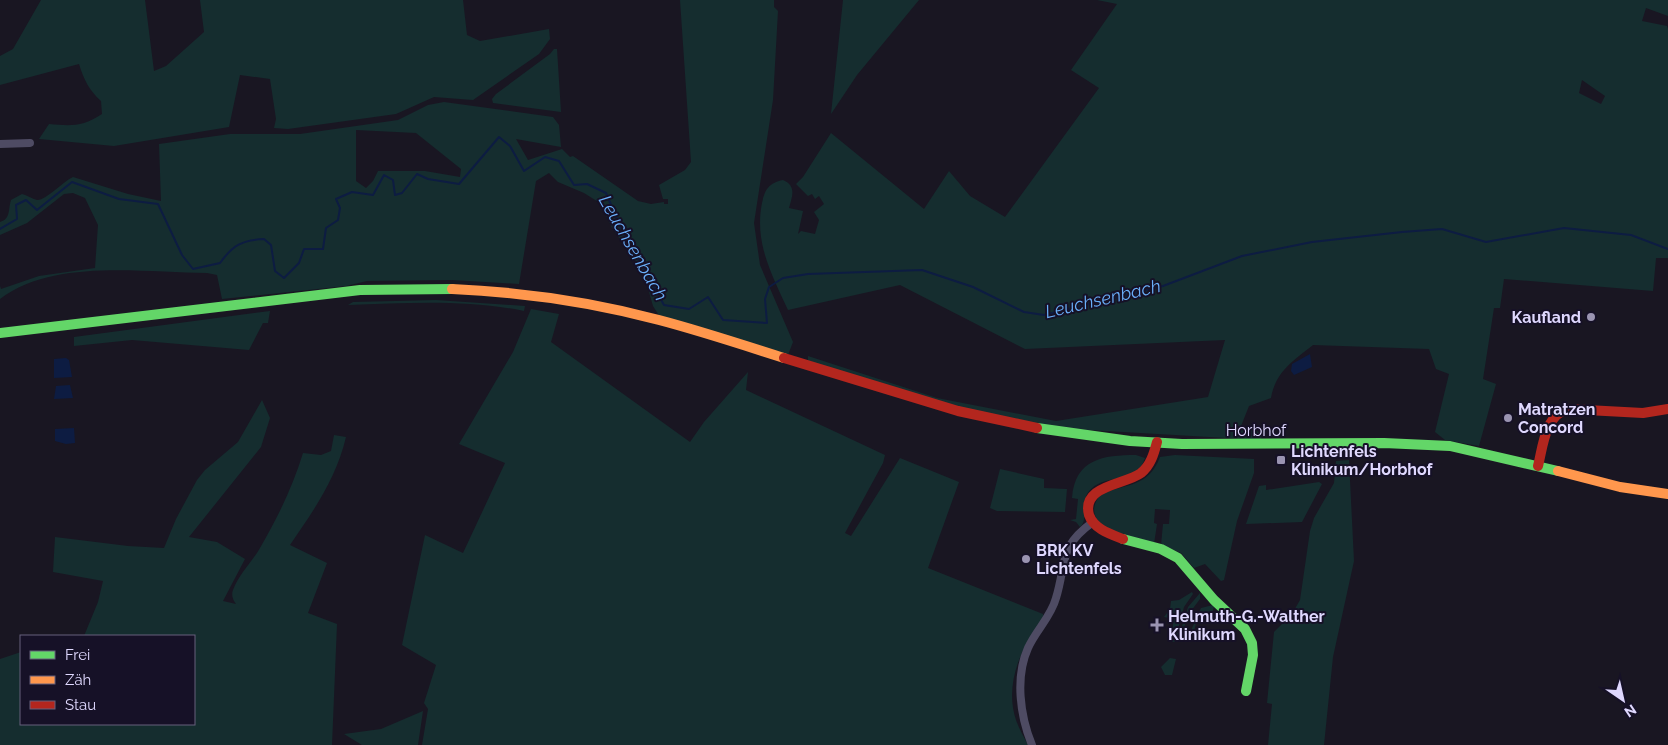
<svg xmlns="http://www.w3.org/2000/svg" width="1668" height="745" viewBox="0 0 1668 745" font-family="Raleway,sans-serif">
<rect width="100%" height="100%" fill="#191622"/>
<path fill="#152d2f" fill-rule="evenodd" d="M41 0H145L154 71 166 66 204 32 200 0H463L467 35 480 41 549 29 550 39 539 54 473 100 434 97 396 114 288 129 274 128 276 119 270 79 240 75 229 127 114 146 39 139 49 124C71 126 82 127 102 114L101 101C89 90 84 80 79 64L0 85V56L13 49Z
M680 0H774V7L778 11 773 100 754 223 760 265 793 342 788 355 660 317 653 306 643 271 612 228 600 203 584 193 558 182 549 173 536 181 519 284 452 280 367 281 346 286 222 299 217 275 207 273C144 273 54 258 0 299V286L1 289 39 276 95 268 98 225 85 198 73 193 64 194 27 223 0 235V222C11 219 8 209 11 200L22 194C27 195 32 199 37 200 45 201 64 181 73 177L128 194 161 201 159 144 230 134H300L398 120 428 105 444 102 553 117 559 125 561 147 516 139 528 160 562 149 570 157 573 156 638 201 651 204 664 202V204H668V199H663L659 185 685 170 691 162ZM356 130 416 133 461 169 460 177 425 171H378L373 181 366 188 356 181Z
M843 0H919L857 75 831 114Z
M1097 0H1668V16L1646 8 1642 21 1667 26 1668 29V258H1656L1653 291 1504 279 1500 308H1494L1483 379 1496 384 1479 446 1445 440 1435 432 1449 374 1436 369 1429 349 1313 345C1293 361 1276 371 1271 398L1249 406 1241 426 1262 433 1261 440 1054 428 960 408 808 361V356L937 398 1056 421 1208 397 1225 340 1025 349 900 285 788 310C772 275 754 243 762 203 765 189 769 183 783 180 797 186 792 197 789 208L803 211 798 234 801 231 815 234 819 220 814 212 824 204 819 196 815 199 812 194 808 196 796 184 803 177 831 133 924 209 949 171 970 196 1005 217 1099 88 1071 70 1117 4ZM1582 80 1605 96 1601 104 1579 93Z
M554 49H557L561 112 493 103 492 99 496 94 550 54Z
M436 300 525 306 524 311C466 299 406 303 348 305L353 302Z
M531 309 559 314 551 342 690 442 704 422 748 372 746 390 885 455 883 463 845 533 851 536 900 458 959 482 928 568 1043 614 1044 619C1021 645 1004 685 1016 720 1019 729 1024 737 1028 745H422L428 709 424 703 436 665 402 645 425 535 463 553 505 463 459 444 513 352Z
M270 311 268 323H263L249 350 132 340 74 346V337Z
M262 400 270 418 261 447 189 537 217 542 245 559 223 601 236 604C233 600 231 595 233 590 239 574 252 562 260 548 278 517 293 486 303 453L321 455 331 451 334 435 346 437C336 479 314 510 290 545L327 563 308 613 337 624 332 745H0V659L21 652V724H194V636H84L98 602 103 581 53 572 55 537 128 546 164 548 176 519 197 480 205 470 238 442Z
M1136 455 1145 458C1137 485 1107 473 1091 489 1078 501 1090 518 1080 527L1076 522 1070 520 1076 519 1078 499 1072 498C1075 459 1103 455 1136 455Z
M1175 455 1254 459V473L1237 521 1224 580 1221 581 1205 564 1194 568 1181 553 1161 545 1163 524H1169L1170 510 1155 509 1154 523 1157 524 1154 544C1133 537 1074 528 1101 494 1127 483 1148 488 1160 457Z
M1349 460 1354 561 1333 657 1324 745H1268L1272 704 1267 703 1274 632 1292 614 1300 600 1310 531 1314 518 1334 483 1336 461Z
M1000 469 1044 479V488L1067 489 1065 512 997 511 990 508Z
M1319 482 1322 484 1302 522 1246 524 1259 486 1266 485V490Z
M1192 592 1193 594 1184 607 1178 629 1172 630 1174 619 1164 617 1170 609 1171 601 1179 600Z
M1200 593V599L1188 615 1180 641 1172 642 1170 640 1172 633H1180L1188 607Z
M1213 605 1214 607C1212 616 1205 619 1197 619L1193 636 1189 635 1201 608Z
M1170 658 1176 659 1172 675H1165L1161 667Z
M423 711 418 745H362L344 734 381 729Z"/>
<path fill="#0d1c42" d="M1310 354 1312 367 1294 375 1291 371 1292 364Z
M66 358 69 360 72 377 54 378V359Z
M70 385 73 398 54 399 56 386Z
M74 428 75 443 66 444 55 441V429Z"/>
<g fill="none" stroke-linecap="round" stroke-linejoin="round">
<path stroke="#0d1c42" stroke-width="2" d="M0 229 17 219 16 205 26 200 37 210 72 182 119 199 158 204 182 255 193 269 220 263C233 245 242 240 264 239L271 245 275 271 284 278 299 263 304 249H323L326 228 338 220 340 208 336 199 352 192 373 195 384 175 393 180 395 195 402 193 417 174 428 179 459 184 499 137 510 146 524 171 545 157 559 161 574 185 587 184 606 193 620 226 664 305 689 309 708 297 723 320 767 323 765 299 769 287 783 278 808 274 922 270 973 287 1024 312 1044 315 1163 286 1242 256 1312 242 1402 232 1442 229 1486 242 1564 228 1631 235 1668 249"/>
<path stroke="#4e4b63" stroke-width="8" d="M0 144 30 143
M1032 745C1020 716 1015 677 1028 648 1036 630 1051 617 1056 598 1067 562 1058 547 1093 522"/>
<path stroke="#63d668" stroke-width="10" d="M0 333 360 290 452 289
M1037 428 1130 441 1182 444 1384 443 1450 446 1558 471
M1123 539 1161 549 1178 558 1214 600 1245 629 1252 643 1253 655 1246 691"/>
<path stroke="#ff974d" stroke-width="10" d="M452 289C521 292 592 302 659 320 701 331 743 345 784 358
M1558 471 1620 487 1668 494"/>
<path stroke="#b3261e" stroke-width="10" d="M784 358 958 411 1037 428
M1538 466C1543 446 1545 415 1568 409L1643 413 1668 409
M1123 539C1110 534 1094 529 1089 515 1081 485 1125 485 1141 473 1151 465 1154 453 1157 442"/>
</g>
<g fill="#9a94b1" stroke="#161127" stroke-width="2">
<circle cx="1591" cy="317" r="5"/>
<circle cx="1508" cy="418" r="5"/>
<rect x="1276" y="455" width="10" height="10" rx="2.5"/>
<circle cx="1026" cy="559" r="5"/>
<path d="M1154.5 617.5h5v5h5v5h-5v5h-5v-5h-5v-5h5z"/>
</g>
<g text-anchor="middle" stroke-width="4" stroke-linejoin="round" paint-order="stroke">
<g font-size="16" font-weight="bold" fill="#dfd8fe" stroke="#161127" text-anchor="start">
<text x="1581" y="323" text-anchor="end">Kaufland</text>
<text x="1518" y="415">Matratzen<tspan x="1518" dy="18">Concord</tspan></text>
<text x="1291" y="457">Lichtenfels<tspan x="1291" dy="18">Klinikum/Horbhof</tspan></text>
<text x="1036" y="556">BRK KV<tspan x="1036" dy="18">Lichtenfels</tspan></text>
<text x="1168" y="622">Helmuth-G.-Walther<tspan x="1168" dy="18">Klinikum</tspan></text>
</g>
<g font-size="16" fill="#dfd8fe" stroke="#161127">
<text x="1256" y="436">Horbhof</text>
</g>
<g font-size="18" font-style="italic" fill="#6aaffa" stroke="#161127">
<text transform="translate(633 248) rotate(60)" y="6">Leuchsenbach</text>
<text transform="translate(1103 299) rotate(-13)" y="6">Leuchsenbach</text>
</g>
</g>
<rect x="20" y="635" width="175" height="90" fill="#161127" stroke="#66617d"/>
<rect x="30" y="651" width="25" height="8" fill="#63d668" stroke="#66617d"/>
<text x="65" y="660" font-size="15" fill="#dfd8fe">Frei</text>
<rect x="30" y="676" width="25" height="8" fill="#ff974d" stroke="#66617d"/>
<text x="65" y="685" font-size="15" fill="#dfd8fe">Zäh</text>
<rect x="30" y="701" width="25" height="8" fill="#b3261e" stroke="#66617d"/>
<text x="65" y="710" font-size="15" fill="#dfd8fe">Stau</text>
<g transform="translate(1623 700) rotate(146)" stroke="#161127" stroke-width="4" paint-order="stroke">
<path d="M0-4L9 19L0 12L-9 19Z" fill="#dfd8fe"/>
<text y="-8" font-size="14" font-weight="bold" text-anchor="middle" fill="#dfd8fe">N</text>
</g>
</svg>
